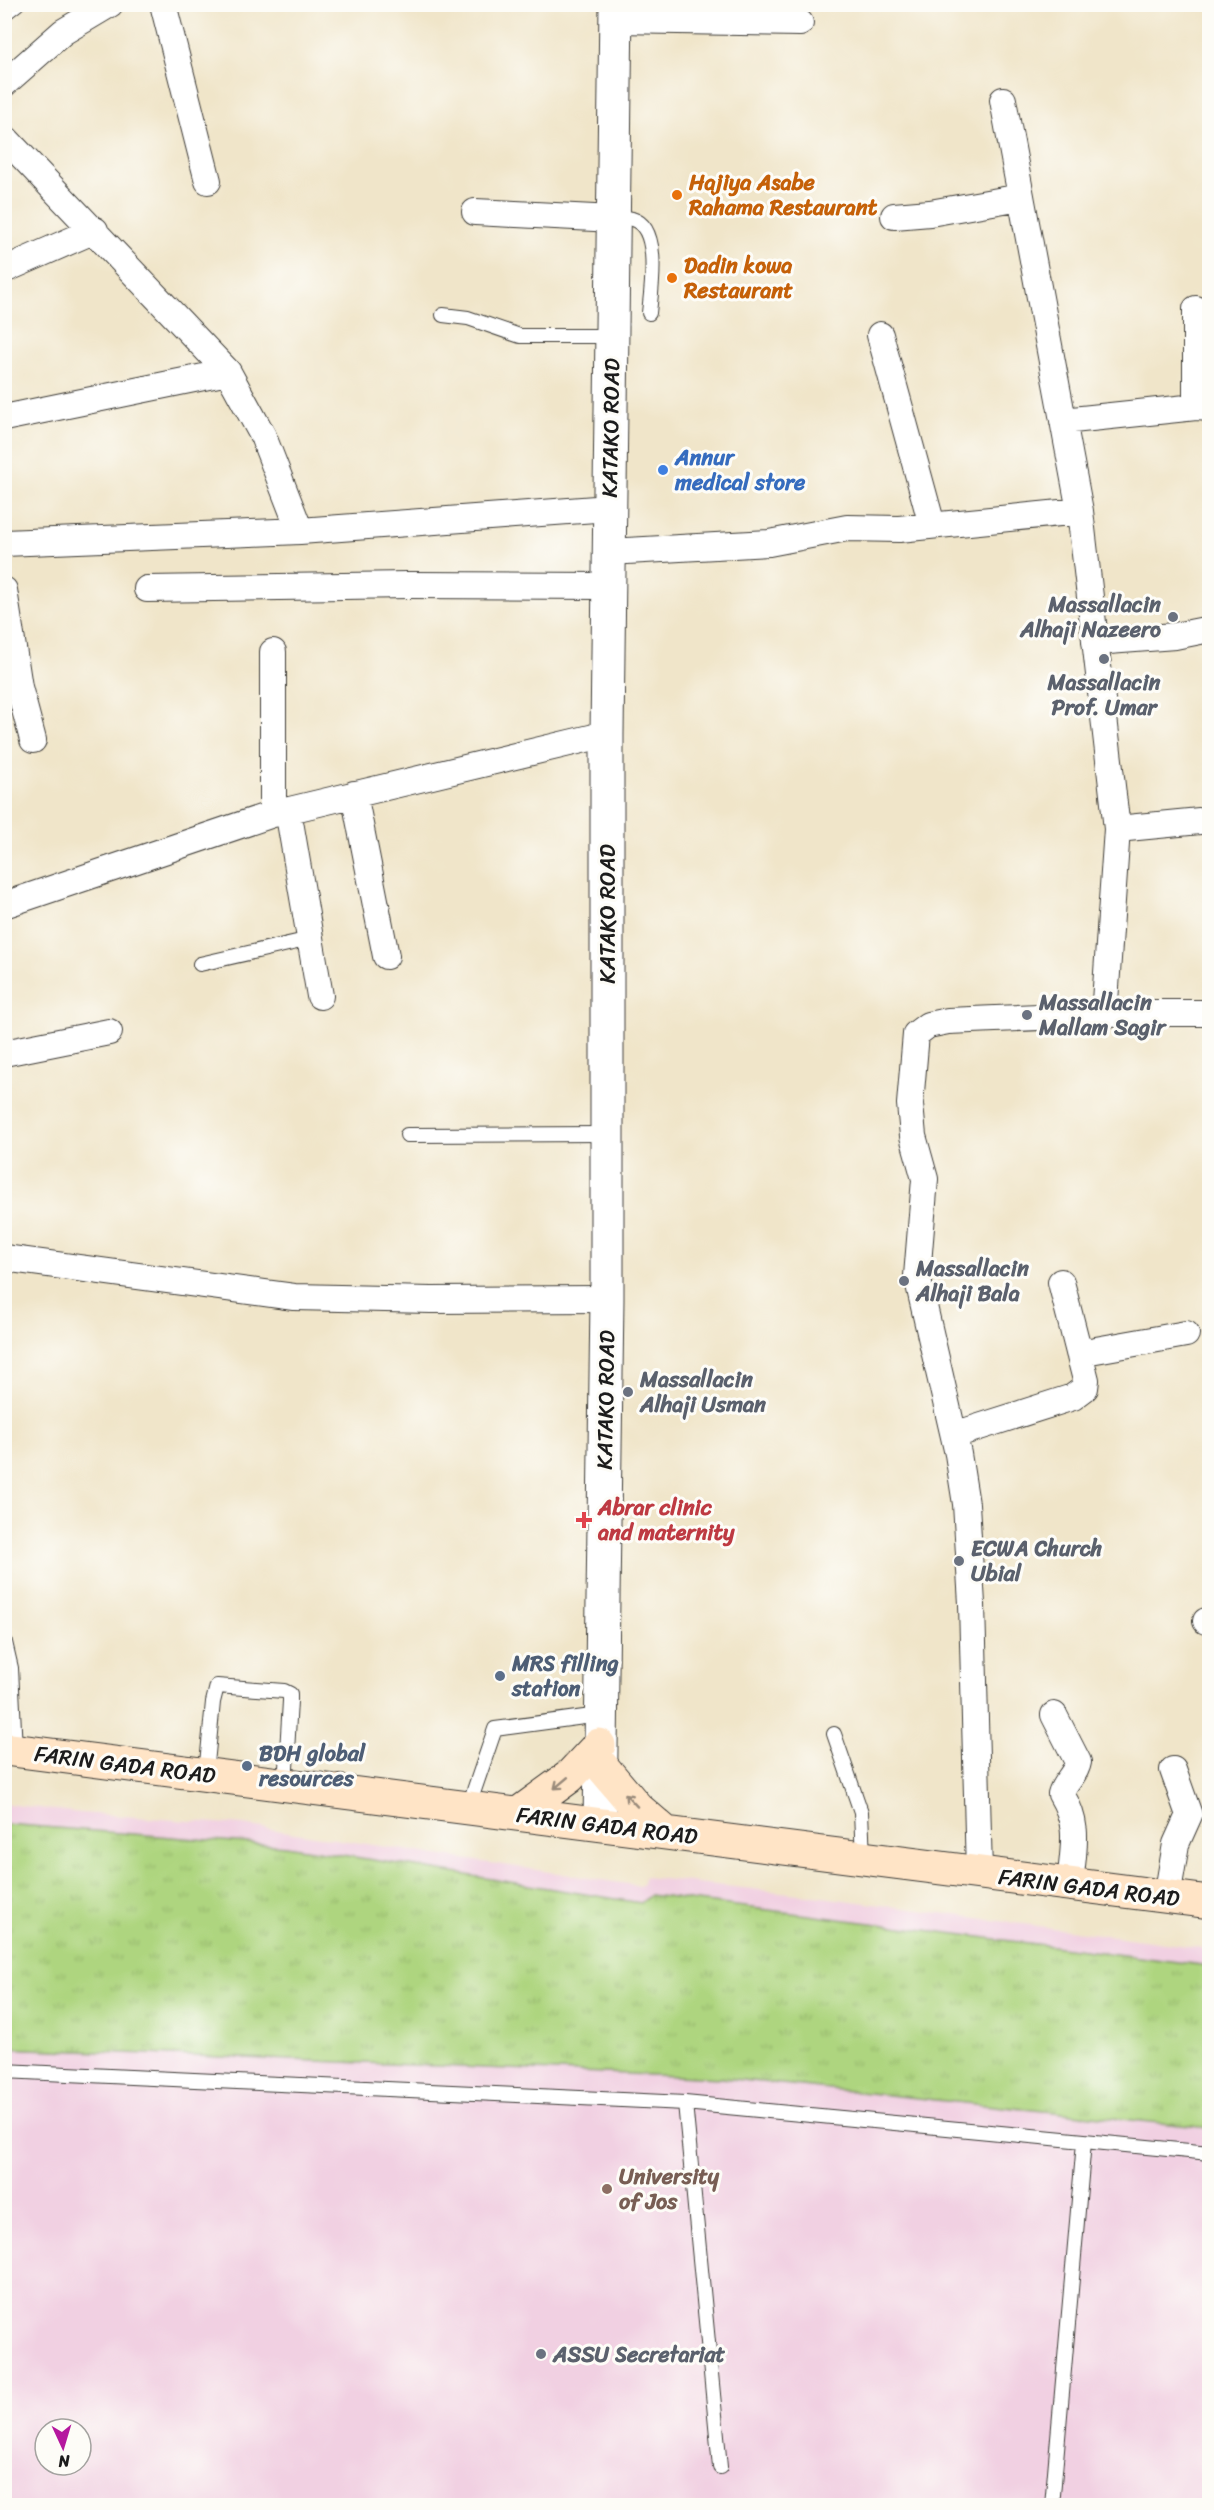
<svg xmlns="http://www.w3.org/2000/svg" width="1214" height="2510" viewBox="0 0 1214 2510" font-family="Sriracha,sans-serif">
<defs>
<pattern id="grass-tufts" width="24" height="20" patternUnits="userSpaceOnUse" patternTransform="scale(1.5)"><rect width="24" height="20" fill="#aed57f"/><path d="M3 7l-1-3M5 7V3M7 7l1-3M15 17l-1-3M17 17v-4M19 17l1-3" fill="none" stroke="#95b66d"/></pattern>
</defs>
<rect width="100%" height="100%" fill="#fdfcf7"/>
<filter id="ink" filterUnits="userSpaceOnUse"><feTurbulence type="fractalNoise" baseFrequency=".0167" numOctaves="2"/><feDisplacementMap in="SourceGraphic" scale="12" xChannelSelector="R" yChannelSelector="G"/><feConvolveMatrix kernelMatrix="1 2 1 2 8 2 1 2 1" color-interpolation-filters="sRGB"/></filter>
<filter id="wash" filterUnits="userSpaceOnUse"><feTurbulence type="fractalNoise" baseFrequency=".008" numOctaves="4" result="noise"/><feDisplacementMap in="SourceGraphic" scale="24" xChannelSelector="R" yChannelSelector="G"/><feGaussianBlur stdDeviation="1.35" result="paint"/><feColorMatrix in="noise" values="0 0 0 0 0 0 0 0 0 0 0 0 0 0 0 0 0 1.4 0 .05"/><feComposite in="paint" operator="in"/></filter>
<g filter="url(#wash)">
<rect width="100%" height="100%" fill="#f0e5c9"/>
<path fill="#f1d0e2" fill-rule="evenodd" d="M5 1804 81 1813 243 1825 640 1886 643 1884 644 1877 807 1895 1209 1949V2505L5 2506ZM45 2429H81V2465H45Z"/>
<path fill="url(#grass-tufts)" stroke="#65784e" stroke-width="1.5" d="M5 1824 286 1846 641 1903 650 1895 1209 1966V2128L722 2078 5 2048Z"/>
</g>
<g filter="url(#ink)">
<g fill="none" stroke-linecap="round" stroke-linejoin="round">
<defs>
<path id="service" d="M4 14 17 4
M614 219C619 219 627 217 632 219 662 227 651 291 649 313
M443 315 468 318 520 336H612
M200 964 310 939
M407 1135 607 1134
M4 1638 11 1668 15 1750
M834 1734 861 1812 863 1858
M206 1774 213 1702 217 1686 284 1691 290 1694V1701L285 1785
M468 1808 495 1729 599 1715
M4 2071 685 2103 1210 2153
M685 2103 720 2467
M1052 2506 1084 2142"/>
<path id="minor" d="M163 4 208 181
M616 20 800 23
M4 84 63 32 110 4
M1003 100 1080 511 1117 829 1104 1016
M4 137 228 372 263 436 300 531
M475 212 614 219
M894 216 930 213 1021 197
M4 270 95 230
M1196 309V407
M880 335 932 525
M4 418 228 372
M1063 421 1196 407 1210 408
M4 543 300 531 609 508
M609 552 769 543 847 528 899 529 1080 511
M147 589 408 585 608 586
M4 590 19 687 33 740
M1095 642 1175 636 1210 629
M273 652V814
M354 794 386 956
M288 810 320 996
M1117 829 1210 820
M4 905 273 814 607 734
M4 1053 109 1032
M4 1258 294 1297 431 1300 607 1299
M1079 1353 1186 1334
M954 1435 1073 1397 1085 1388 1086 1380 1061 1282
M1206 1621 1210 1620
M1054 1715 1078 1762C1076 1775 1064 1782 1061 1794 1081 1827 1073 1848 1070 1885
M979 1873 972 1604 966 1504 958 1454 917 1276 925 1179 913 1136 910 1104 916 1034 928 1025 948 1021 1133 1013H1210
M1167 1897 1176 1844 1189 1815 1173 1770"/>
<path id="tertiary" d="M600 1824 607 1299V734L616 4"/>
<path id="secondary" d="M4 1749 1210 1902
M599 1763 637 1808 666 1833
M518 1814 569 1777 599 1745"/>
</defs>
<use href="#service" stroke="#3c3a36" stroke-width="16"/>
<use href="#minor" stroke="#3c3a36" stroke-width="28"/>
<use href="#tertiary" stroke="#3c3a36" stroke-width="35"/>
<use href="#secondary" stroke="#3c3a36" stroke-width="35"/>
<use href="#service" stroke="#fff" stroke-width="14"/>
<use href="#minor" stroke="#fff" stroke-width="26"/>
<use href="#tertiary" stroke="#fff" stroke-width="33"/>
<use href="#secondary" stroke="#ffe4c6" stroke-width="33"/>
</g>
<defs><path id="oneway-shaft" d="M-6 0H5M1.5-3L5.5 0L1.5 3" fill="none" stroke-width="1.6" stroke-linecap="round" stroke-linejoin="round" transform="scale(1.5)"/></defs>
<g stroke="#998a7a">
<use href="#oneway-shaft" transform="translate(561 1783) rotate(140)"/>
<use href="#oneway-shaft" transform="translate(631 1800) rotate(-133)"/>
</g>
</g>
<g fill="#e8710a" stroke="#fdfcf7" stroke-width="2">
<circle cx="677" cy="195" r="6"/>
<circle cx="672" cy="278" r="6"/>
</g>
<circle fill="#3f7fe0" stroke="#fdfcf7" stroke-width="2" cx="663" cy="470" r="6"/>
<g fill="#6b7280" stroke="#fdfcf7" stroke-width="2">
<circle cx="1173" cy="617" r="6"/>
<circle cx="1104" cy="659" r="6"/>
<circle cx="1027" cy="1015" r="6"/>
<circle cx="904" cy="1281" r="6"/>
<circle cx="628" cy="1392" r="6"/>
<circle cx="959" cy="1561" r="6"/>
<circle cx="541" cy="2354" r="6"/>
</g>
<path fill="#e0444e" stroke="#fdfcf7" stroke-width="2" d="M581 1511h6v6h6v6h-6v6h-6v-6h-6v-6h6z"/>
<g fill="#5c6f8a" stroke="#fdfcf7" stroke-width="2">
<circle cx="500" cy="1676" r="6"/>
<circle cx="247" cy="1766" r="6"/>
</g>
<circle fill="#8d6e63" stroke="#fdfcf7" stroke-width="2" cx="607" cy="2189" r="6"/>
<g text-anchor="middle" stroke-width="6" stroke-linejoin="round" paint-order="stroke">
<g font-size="22" font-weight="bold" fill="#c56008" stroke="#fdfcf7" text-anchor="start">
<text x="689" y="190">Hajiya Asabe<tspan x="689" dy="25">Rahama Restaurant</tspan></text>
<text x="684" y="273">Dadin kowa<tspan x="684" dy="25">Restaurant</tspan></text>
</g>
<g font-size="22" fill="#1c1c1c" stroke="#fdfcf7">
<text transform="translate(610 428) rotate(-89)" y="8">KATAKO ROAD</text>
<text transform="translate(607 914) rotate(-90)" y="8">KATAKO ROAD</text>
<text transform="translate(605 1400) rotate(-89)" y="8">KATAKO ROAD</text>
<text transform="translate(125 1764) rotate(7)" y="8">FARIN GADA ROAD</text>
<text transform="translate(607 1825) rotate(7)" y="8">FARIN GADA ROAD</text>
<text transform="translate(1089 1887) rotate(7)" y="8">FARIN GADA ROAD</text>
</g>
<g font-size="22" font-weight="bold" fill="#366cbe" stroke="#fdfcf7" text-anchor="start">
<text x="675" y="465">Annur<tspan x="675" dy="25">medical store</tspan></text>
</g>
<g font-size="22" font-weight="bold" fill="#5b616d" stroke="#fdfcf7" text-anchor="start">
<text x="1161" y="612" text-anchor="end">Massallacin<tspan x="1161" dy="25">Alhaji Nazeero</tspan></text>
<text x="1104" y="690" text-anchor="middle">Massallacin<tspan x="1104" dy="25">Prof. Umar</tspan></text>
<text x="1039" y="1010">Massallacin<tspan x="1039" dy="25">Mallam Sagir</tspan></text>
<text x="916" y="1276">Massallacin<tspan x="916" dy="25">Alhaji Bala</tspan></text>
<text x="640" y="1387">Massallacin<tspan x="640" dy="25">Alhaji Usman</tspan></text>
<text x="971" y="1556">ECWA Church<tspan x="971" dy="25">Ubial</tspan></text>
<text x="553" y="2362">ASSU Secretariat</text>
</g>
<g font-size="22" font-weight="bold" fill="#be3a42" stroke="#fdfcf7" text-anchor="start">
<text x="598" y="1515">Abrar clinic<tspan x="598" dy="25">and maternity</tspan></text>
</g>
<g font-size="22" font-weight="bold" fill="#4e5e75" stroke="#fdfcf7" text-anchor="start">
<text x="512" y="1671">MRS filling<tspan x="512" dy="25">station</tspan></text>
<text x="259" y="1761">BDH global<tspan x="259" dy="25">resources</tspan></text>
</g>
<g font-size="22" font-weight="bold" fill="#785e54" stroke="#fdfcf7" text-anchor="start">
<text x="619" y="2184">University<tspan x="619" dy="25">of Jos</tspan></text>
</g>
</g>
<rect width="1214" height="2510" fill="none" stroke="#fdfcf7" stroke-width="24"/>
<g transform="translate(63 2447) rotate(176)"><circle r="28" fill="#fdfcf7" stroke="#a3a29f" stroke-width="1.5"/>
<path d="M0-4.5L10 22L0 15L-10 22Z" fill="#b5179e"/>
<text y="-9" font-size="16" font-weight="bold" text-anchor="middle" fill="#1c1c1c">N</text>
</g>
</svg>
